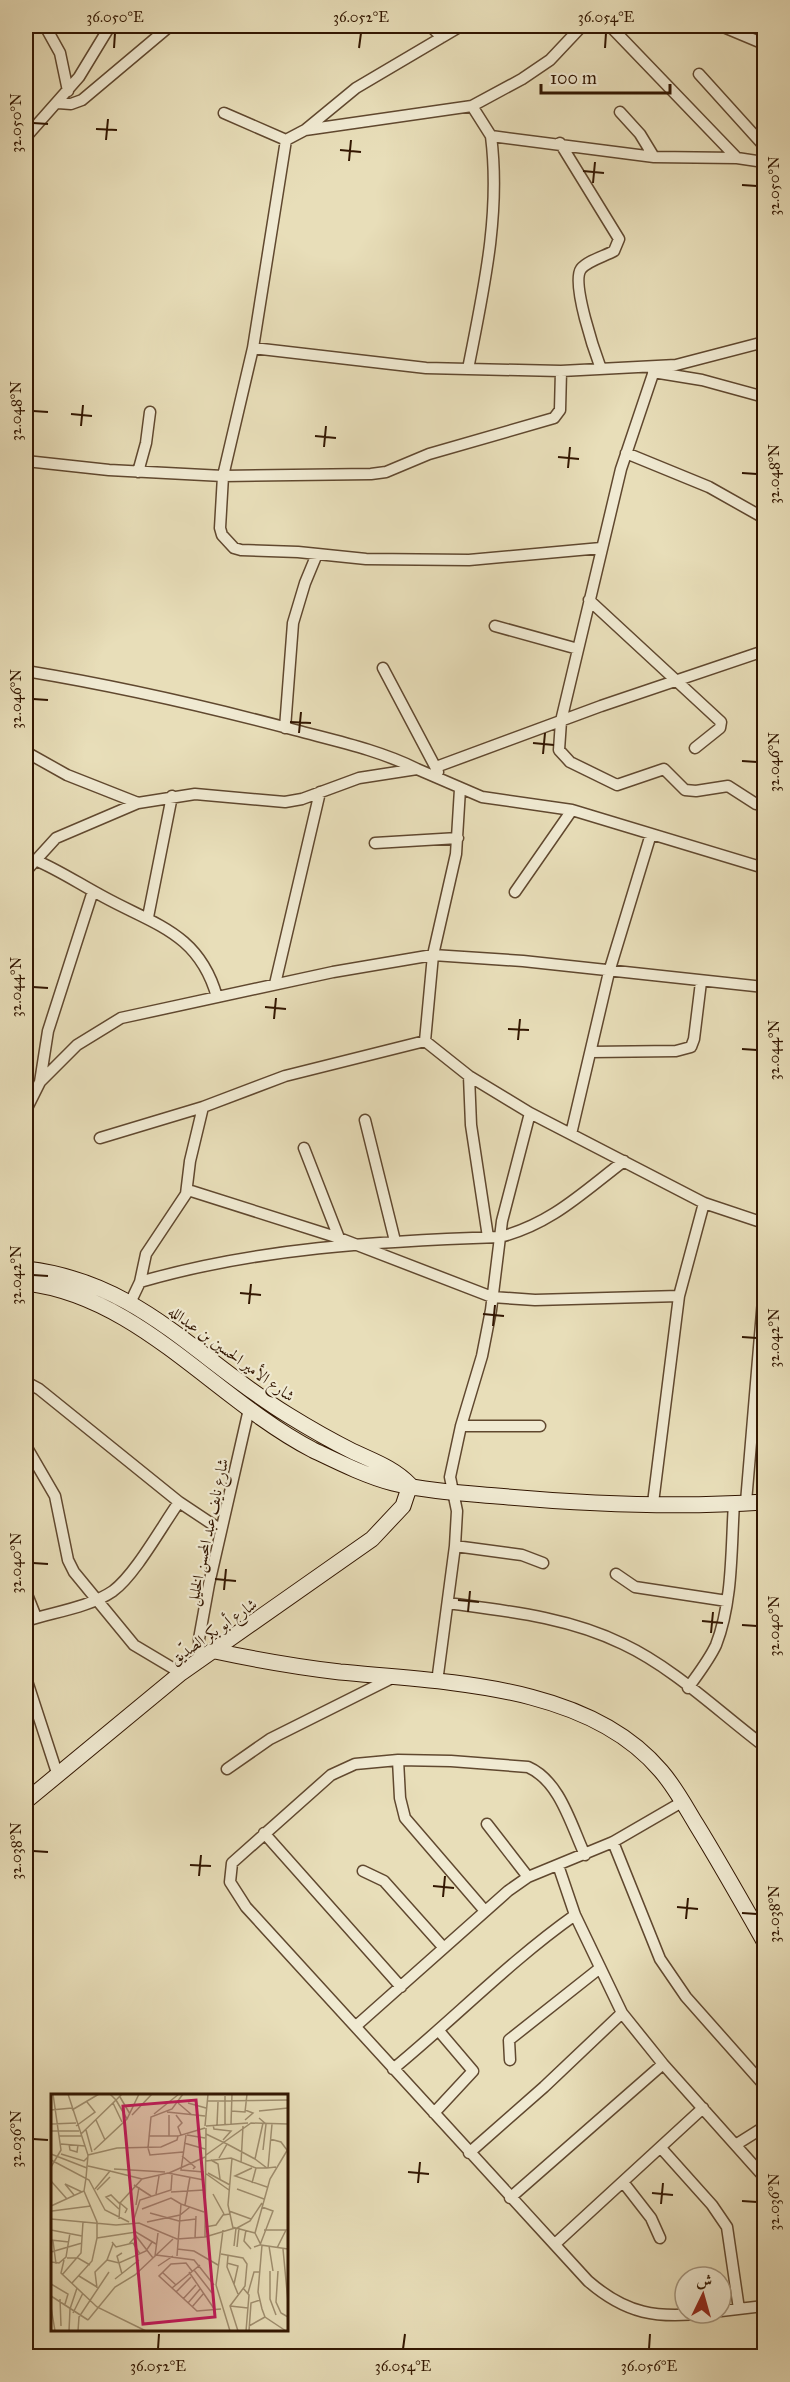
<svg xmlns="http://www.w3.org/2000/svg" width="790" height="2382" viewBox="0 0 790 2382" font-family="'IM FELL Great Primer',Amiri,serif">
<rect width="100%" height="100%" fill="#e8deb9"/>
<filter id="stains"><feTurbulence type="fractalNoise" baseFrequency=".00333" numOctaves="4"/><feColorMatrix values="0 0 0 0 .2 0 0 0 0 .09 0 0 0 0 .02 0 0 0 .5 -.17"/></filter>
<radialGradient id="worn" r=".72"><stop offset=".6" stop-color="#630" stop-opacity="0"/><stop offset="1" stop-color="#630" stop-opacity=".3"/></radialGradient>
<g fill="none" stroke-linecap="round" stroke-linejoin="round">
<defs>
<path id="street" d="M45 26 60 53 68 91
M430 26 442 37
M582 26 550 60 522 79 472 106 305 130 286 140 253 348 223 476 220 528 222 535 234 548 241 550 298 552 366 559 469 560 601 548
M610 26 737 158
M721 26 764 44
M699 74 764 146
M58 103 71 104 82 100 170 26
M472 106 491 136 654 157 737 158 764 162
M620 112 640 134 654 157
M224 113 286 140
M305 130 356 88 461 26
M491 136C501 215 483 292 468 369L561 371
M26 137 79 77 110 26
M560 143 619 239 614 251C605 256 587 261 581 269 571 283 595 353 601 369
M253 348 426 368 468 369
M655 368 621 469 561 721 559 750 570 762 617 785 664 769 685 790 696 791 728 786 756 804 764 806
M653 372 702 380 764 397
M626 453 709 487 764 518
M26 461 109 470 223 476 371 474 386 472 429 454 554 418 560 410 561 371 676 365 764 342
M138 472 146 443 150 412
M589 600 721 722 720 728 695 748
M495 626 578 649
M383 668 438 772
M26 671C117 686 205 706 295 730 336 741 379 750 417 769
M285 728 293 623 305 583 317 554
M26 752 67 775 138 803 195 794 285 802 302 799 359 778 417 769 482 797 572 810 764 868
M436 767 601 706 764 651
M375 843 458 838
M35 860C59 870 81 885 104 897 155 925 199 933 217 997
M26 871 56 838 138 803
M515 892 572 810
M148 917 172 796
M275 984 320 792
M425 1041 433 955 523 961 764 987
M425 1041 469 1076 530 1113
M591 1052 676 1051 691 1047 694 1039 701 982
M469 1076 471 1125 488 1237
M40 1082 48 1031 93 891
M26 1110 40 1082 77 1045 121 1018 333 972 433 955 456 854 460 789
M365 1120 395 1241
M571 1134 609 972 651 834
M100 1138 203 1107 285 1076 425 1041
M304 1148 339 1238
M188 1190 339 1238 492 1297 535 1300 679 1296
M140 1282C256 1248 380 1241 500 1237 551 1224 582 1193 624 1161
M130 1303 140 1282 146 1254 186 1194 190 1161 203 1107
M26 1382 39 1389 179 1502 221 1530
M461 1426H540
M26 1446 55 1496 68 1560 74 1572 134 1645 181 1673
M746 1502 764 1288
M763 1502 764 1467
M653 1503 679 1296 704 1203
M455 1546 522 1555 543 1563
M616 1574 635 1587 727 1601
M26 1592 36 1617
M448 1603C507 1611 568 1617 623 1644 674 1668 719 1712 764 1746
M26 1621C53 1612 88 1608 113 1591 135 1575 162 1526 179 1502
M200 1661 199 1639 209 1584 249 1409
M26 1678 58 1776
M437 1682 455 1546 457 1511 450 1477 461 1426 482 1356 491 1310 502 1221 530 1113 704 1203 764 1223
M688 1688C698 1674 709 1660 716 1645 733 1601 731 1549 734 1503
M398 1760 400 1798 405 1818 485 1911
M227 1769 270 1739 394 1677
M487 1824 528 1877
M264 1833 401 1987
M613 1842 660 1959 686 1997 764 2085
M585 1855C571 1825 560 1781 528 1767L451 1761 398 1760 355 1764 331 1775 232 1863 230 1882 246 1907 588 2281C626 2314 657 2319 706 2313
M558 1865 575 1915 622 2013 663 2064 764 2177
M363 1871 384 1881 443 1947
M356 2026 508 1891 528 1877 613 1842 682 1802
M510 2060 509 2040 600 1968
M393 2069C455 2018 510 1961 575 1915
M434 2113 473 2071 439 2031
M737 2144 764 2127
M661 2148 712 2205 727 2227 739 2309
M469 2153 544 2087 622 2013
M623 2182 651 2218 660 2238
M510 2198 663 2064
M555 2244 703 2108
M721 2311 764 2306"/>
<path id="secondary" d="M26 1269C140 1282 196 1359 288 1415 309 1428 330 1440 352 1451 373 1461 394 1468 410 1485
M26 1283C139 1296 216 1400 313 1450 338 1462 366 1476 393 1483 426 1491 462 1493 497 1496 585 1504 676 1508 764 1502
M215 1651C257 1660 298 1667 340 1672 445 1682 588 1684 661 1771 675 1787 685 1806 696 1824 720 1863 742 1902 764 1941
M26 1801 181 1673 372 1539 403 1506 410 1485"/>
</defs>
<use href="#street" stroke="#60482f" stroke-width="13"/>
<use href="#secondary" stroke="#321601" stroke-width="17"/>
<use href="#street" stroke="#f0ead2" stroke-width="10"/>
<use href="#secondary" stroke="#f0ead2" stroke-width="15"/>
</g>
<path fill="none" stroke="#321601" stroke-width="2" d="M114 48 115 33M359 48 361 33M605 48 606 33M33 123 48 124M96 129 117 130M106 140 108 119M340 150 361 152M349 161 351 140M583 171 604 173M593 183 595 162M742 185 757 186M33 411 48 412M71 414 92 416M81 426 83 405M315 436 336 438M324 447 326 426M558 457 579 459M568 468 570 447M742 473 757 474M33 699 48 700M290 722 311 723M299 733 301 712M533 743 554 745M543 754 545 733M742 761 757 762M33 987 48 988M265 1007 286 1009M274 1019 276 998M508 1029 529 1030M518 1040 520 1019M742 1049 757 1050M33 1275 48 1276M240 1293 261 1295M249 1304 251 1284M483 1314 504 1316M493 1326 495 1305M742 1337 757 1338M33 1563 48 1564M215 1579 236 1581M224 1590 226 1569M458 1600 479 1602M468 1612 470 1591M702 1621 723 1623M742 1625 757 1626M711 1633 713 1612M33 1851 48 1852M190 1865 211 1866M199 1876 201 1855M433 1886 454 1888M443 1897 445 1876M677 1907 698 1909M742 1913 757 1914M686 1919 688 1898M33 2139 48 2140M408 2172 429 2174M418 2183 420 2162M652 2193 673 2195M742 2201 757 2202M661 2204 663 2183M158 2349 159 2334M403 2349 405 2334M649 2349 650 2334"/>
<g text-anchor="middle" stroke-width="4.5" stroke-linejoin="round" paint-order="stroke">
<g font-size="16" fill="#321601" stroke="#f0ead2">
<text transform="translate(232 1353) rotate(36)" y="6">شارع الأمير الحسين بن عبدالله</text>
<text transform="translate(207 1532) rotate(-78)" y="6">شارع نايف عبد المحسن الخليل</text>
<text transform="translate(213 1631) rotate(-35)" y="6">شارع أبو بكر الصدّيق</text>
</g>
</g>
<g transform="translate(51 2094)">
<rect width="237" height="237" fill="#e8deb9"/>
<path fill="none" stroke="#9f8e6f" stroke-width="1.5" d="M71 0 65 6 76 25M174 2V31M69 3 79 20M156 7 237 6M62 9 71 28M127 9 141 21M137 9 155 14M0 16 21 14M21 16 48 0M180 17 194 18 196 0M208 17 237 14M116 18 154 22M103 20 128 0M81 21 101 0M118 21V42H127M125 21 131 29 127 33 130 41M208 24 215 30 212 56M45 26 54 46M194 26 202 19 194 16M212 29 204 65 216 74 225 73M0 30 25 29M180 30 181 0M162 31 163 35 180 37 172 46M166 31 167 8M25 32 44 18 36 8M154 32 157 0M155 32 197 29M35 36 41 58M0 37H28M30 40 65 6 59 0M155 40 176 50 168 64M135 41 130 76 153 78M136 41 154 44M8 42H30M98 42H118M219 45 230 48 236 56M133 49 154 55M10 50 34 52M18 50 19 56 26 58 27 51M176 50 204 65M237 55 219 85 204 139 210 151 237 155M43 56 76 25 88 0M132 58 99 61 97 54 100 23 121 15 132 0M0 60 36 74M10 60 33 67 37 63M37 61 66 54 110 53 126 46 127 42 154 34M155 61 200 29 237 30M131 62 144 73 142 75M181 64 177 111 182 134M0 66 38 86 54 116 78 128M160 66 167 70 169 85M155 67 180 64 205 74M190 69 192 32M37 72 59 77 44 95M0 73 10 56 2 0M201 74 184 82 216 93M217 74 221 30M63 75 114 78M59 77 91 85 117 79 153 86M118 79 154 63M154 79 178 96M157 79 179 91M0 87 16 105M201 89 205 74H216M83 91 100 102M186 95 213 105M46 96 59 83M120 98 153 96M105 100 108 82M162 100 173 120M23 101 14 90 31 98M69 109 91 85M85 111 88 93M134 111 139 83M0 112 33 97 35 84 37 61 17 0M68 115 55 103 60 101 69 110M91 115 120 104 130 110M1 117 40 112M178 117 200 125M99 119 128 127 145 125M0 125 65 131 88 129 126 145 154 143 184 134M68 125 69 109 76 115 74 119M82 128 89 106 120 96 121 81M96 128 129 121 139 113M154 133 165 131 172 121 179 120M181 133 204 139M186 134 199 127 211 109M0 136 31 142M195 136 193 147 200 155M213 136H235L226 154M154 143 155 34M46 144 85 138 105 150M144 144 145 122M0 146 18 148M2 147 5 170M61 148 65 153 82 149 89 160M78 150 85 142 102 164M211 151 207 198 211 215 214 223 235 237M183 152 185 134M218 152 222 177M186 153 188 134M203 153 209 151 222 117 211 113M126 155 143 157 167 171M232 155 237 208M0 158 31 149M170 160 192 164 196 170 194 192 179 212 187 237M105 161 143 166 163 191M104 162 107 139M126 162 130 110 153 118M177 162 176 173 187 200M16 164H27L39 171M13 166 10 179 46 213 95 237M56 166 68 169 95 157 101 148M0 168 8 169 15 163 19 139M176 169 187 172 183 190M107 172 122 162M143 176 161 199M141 177 135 169 120 170 108 182 146 217 170 215M219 177V205L225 221M227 177 225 208 230 219 237 223M111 178 125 191M138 178 164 216M71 180 66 162 71 159M11 181 30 159 32 128M28 182 46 193M64 185 88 166M21 189 41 167 46 144V128L33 97M0 190 17 200 14 210M165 191 172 136M165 191 179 237M46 194 44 178 56 166 62 150M121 194 149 171M192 194 198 201 195 237M125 198 140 183M197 199 203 178H209M0 202 37 226M9 205 10 232M132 205 145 191M137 209 149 195M179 212 197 214M0 213 4 237M141 213 153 199M22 219 32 199M37 226 64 193 84 181 122 145M198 232 214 223M18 237 19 215 26 194M27 237 28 223 58 178M198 237 200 209 209 206"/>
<path fill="#c2185b" fill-opacity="0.15" stroke="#c2185b" stroke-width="3" d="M145 6 164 223 92 230 72 12Z"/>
<rect width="237" height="237" fill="none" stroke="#321601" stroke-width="3"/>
</g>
<rect width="790" height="2382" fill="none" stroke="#e8deb9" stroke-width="66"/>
<g transform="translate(703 2295) rotate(5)"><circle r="28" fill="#f0ead2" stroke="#a4957e" stroke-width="1.5"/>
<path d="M0-4.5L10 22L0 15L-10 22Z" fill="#8f2418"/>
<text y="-9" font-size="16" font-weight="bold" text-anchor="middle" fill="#321601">ش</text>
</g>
<path d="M541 84v9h129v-9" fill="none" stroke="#321601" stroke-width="3"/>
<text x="550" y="84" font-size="18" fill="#321601" stroke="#f0ead2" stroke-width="4.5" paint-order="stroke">100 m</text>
<rect x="33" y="33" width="724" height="2316" fill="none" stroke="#321601" stroke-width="2"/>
<g font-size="15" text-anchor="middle" fill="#321601">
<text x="115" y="22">36.050°E</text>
<text x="361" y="22">36.052°E</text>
<text x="606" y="22">36.054°E</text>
<text transform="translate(16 123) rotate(-90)" y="5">32.050°N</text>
<text transform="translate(774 186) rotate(-90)" y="5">32.050°N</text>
<text transform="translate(16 411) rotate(-90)" y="5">32.048°N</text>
<text transform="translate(774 474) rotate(-90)" y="5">32.048°N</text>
<text transform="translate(16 699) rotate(-90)" y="5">32.046°N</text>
<text transform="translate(774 762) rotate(-90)" y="5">32.046°N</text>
<text transform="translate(16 987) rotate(-90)" y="5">32.044°N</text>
<text transform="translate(774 1050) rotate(-90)" y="5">32.044°N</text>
<text transform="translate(16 1275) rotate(-90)" y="5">32.042°N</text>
<text transform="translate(774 1338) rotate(-90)" y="5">32.042°N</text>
<text transform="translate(16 1563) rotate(-90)" y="5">32.040°N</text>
<text transform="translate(774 1626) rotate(-90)" y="5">32.040°N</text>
<text transform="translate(16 1851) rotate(-90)" y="5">32.038°N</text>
<text transform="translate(774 1914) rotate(-90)" y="5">32.038°N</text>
<text transform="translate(16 2139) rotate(-90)" y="5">32.036°N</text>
<text transform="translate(774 2202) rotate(-90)" y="5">32.036°N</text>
<text x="158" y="2371">36.052°E</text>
<text x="403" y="2371">36.054°E</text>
<text x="649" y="2371">36.056°E</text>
</g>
<rect width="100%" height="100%" filter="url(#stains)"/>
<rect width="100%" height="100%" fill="url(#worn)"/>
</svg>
